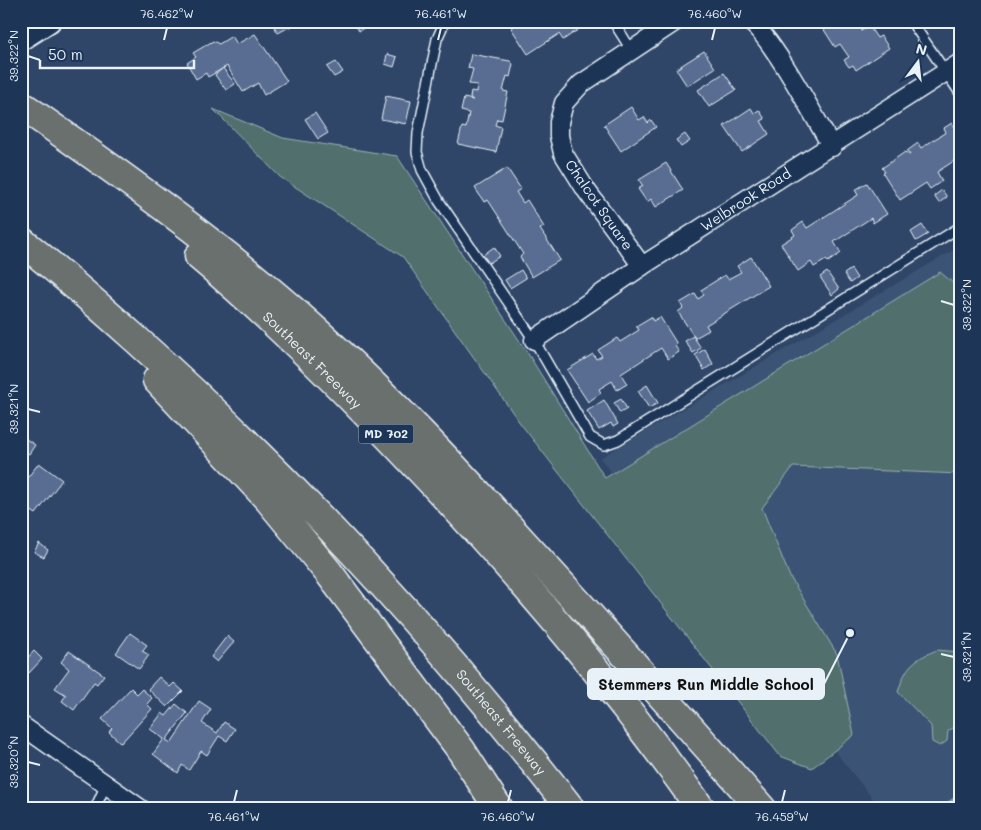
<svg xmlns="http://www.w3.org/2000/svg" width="981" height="830" viewBox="0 0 981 830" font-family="Mali,sans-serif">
<rect width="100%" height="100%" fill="#2f4668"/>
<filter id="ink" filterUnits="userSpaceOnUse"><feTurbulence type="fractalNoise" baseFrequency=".02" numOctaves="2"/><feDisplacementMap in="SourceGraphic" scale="10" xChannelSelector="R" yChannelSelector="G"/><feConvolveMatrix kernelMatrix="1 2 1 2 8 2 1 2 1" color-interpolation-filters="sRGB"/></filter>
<g filter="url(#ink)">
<path fill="#3b5274" d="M960 246V809H881L600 458Z"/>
<path fill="#516f6d" stroke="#9cb0b2" d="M213 109 283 138 397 156 527 352 605 478 940 272 960 289V474L793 467 762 508 790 577 837 654 854 735 812 768 780 756 520 423 403 257 280 177Z
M937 650 960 652V724L948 731 947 741 940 746 932 742 931 726 898 692C906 666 912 660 937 650Z"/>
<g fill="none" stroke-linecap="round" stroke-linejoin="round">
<path stroke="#839eb4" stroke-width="6" d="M942 809 960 797"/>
</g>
<path fill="#586d91" stroke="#e8f1f8" d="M271 21H301L278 33Z
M352 21H374L359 31Z
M520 21H591L563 40 559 34 528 54 511 28Z
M821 21H868L869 24 861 31 869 26 877 38 881 36 889 48 856 70 853 65 849 67 844 60 849 57 840 44 835 47 819 22Z
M255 34 287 81 264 95 258 83 243 92 227 66 208 77 206 73 196 79 187 63 196 57 193 53 213 41 219 44 232 36 237 44Z
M704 51 715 68 687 86 676 69Z
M387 54 397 57 394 67 385 64Z
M471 54 510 61 513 64 510 77 507 76 503 91 508 92 502 120 497 119 495 125 501 127 496 152 458 144 462 127 466 128 469 113 461 111 464 98 473 100 470 98 471 91 476 92 477 85 469 84 473 69 468 68Z
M336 62 343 72 334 77 327 67Z
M223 68 235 84 226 90 215 75Z
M724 73 736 90 709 107 698 90Z
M386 96 411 101 406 124 381 119Z
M631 107 639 120 644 117 648 123 651 120 656 127 621 151 604 125Z
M751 108 754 113 759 110 765 119 761 121 769 134 742 152 724 126Z
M315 113 328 133 318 139 305 119Z
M952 123 955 127 960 124V157L937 172 942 181 930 189 926 183 900 200 883 173 885 172 882 168 905 152 910 155 907 151 918 143 921 148 946 132 944 128Z
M685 134 690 141 681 147 676 140Z
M666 163 683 190 656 207 651 199 647 202 638 189 643 186 639 180Z
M507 168 521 189 516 192 523 203 527 200 544 227 540 229 560 260 532 277 520 257 523 254 488 200 484 202 475 188Z
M867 183 887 214 873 223 871 218 834 242 841 253 828 262 826 260 814 267 811 262 798 271 781 244 795 235 792 230 803 222 807 228 858 195 855 190Z
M942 190 947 197 939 203 934 196Z
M922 225 928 234 916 241 911 232Z
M494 247 500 256 489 263 483 255Z
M751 257 769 286 706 325 709 330 695 338 678 312 683 308 680 303 695 294 698 299 704 295 701 290 725 275 728 279 741 272 737 266Z
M851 269 857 278 850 283 844 274Z
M521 270 526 278 510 288 505 280Z
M827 272 839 289 832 295 820 277Z
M651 317 653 321 660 317 677 344 675 346 679 352 668 359 661 348 621 374 627 384 617 390 612 381 599 389 601 393 588 402 567 370 593 354 596 359 602 356 598 350 617 338 620 342 639 330 636 326Z
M693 336 701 348 693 353 685 341Z
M705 349 713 364 704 370 695 355Z
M647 385 658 403 649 408 638 391Z
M621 399 627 409 620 413 614 403Z
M604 400 618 424 613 427 611 423 599 430 587 411Z
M26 439 35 445 29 454 21 449Z
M39 463 62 480 36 514 21 504V486Z
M39 543 48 550 44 557 34 552Z
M130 633 147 645 142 651 149 655 139 669 116 653Z
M227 636 234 642 217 662 211 657Z
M34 651 42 659 29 673 21 665Z
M69 651 104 675 97 684 94 682 74 710 62 701 66 695 55 688 69 669 61 662Z
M159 677 170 687 174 683 183 691 167 707 148 689Z
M131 688 137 694 142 689 152 698 147 704 152 709 121 743 109 732 112 728 102 719Z
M199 701 211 709 202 723 217 733 224 722 235 729 227 741 219 736 207 755 201 751 189 770 182 765 178 773 153 754 164 739 150 729 162 713 166 716 176 704 187 713 166 740 171 743Z"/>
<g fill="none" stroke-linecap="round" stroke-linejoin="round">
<defs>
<path id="service" d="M445 21 437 39 418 133 417 152 422 170 439 201 534 340 590 437 604 445 618 440 960 227
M613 21 632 51
M911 21 960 93
M95 809 106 784"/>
<g id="minor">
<path d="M749 21C771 35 816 120 832 147"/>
<path d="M642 266 586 190 563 153 559 136V122L564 103 581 84 676 21"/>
<path id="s1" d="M534 340 642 266 960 63"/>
<path d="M21 725 141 809"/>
</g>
<path id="tertiary" d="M21 39 49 21"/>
<g id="motorway">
<path d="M21 105C115 170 210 238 296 313 384 390 464 477 542 563 616 644 689 726 762 809"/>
<path id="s2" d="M21 241C62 273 101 308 139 342 298 484 440 641 571 809"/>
<path id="s3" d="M199 256C272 317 340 386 406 455 512 566 612 683 701 809"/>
<path d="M157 380 269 500 329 573 461 750 499 809"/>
</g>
</defs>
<use href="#service" stroke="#e8f1f8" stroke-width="12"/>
<use href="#minor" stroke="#e8f1f8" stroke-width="21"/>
<use href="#tertiary" stroke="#e8f1f8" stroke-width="26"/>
<use href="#motorway" stroke="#e8f1f8" stroke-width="31"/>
<use href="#service" stroke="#1d3557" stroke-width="9"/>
<use href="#minor" stroke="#1d3557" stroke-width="18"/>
<use href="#tertiary" stroke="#1d3557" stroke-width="22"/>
<use href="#motorway" stroke="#6a706d" stroke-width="28"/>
</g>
</g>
<path fill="none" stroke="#e8f1f8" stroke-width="2" d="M164 40 167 28M438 40 441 28M712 40 715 28M28 56 40 60M941 301 954 305M28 409 40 412M941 654 954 657M28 762 40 765M234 802 237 790M508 802 511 790M782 802 785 790"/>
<g text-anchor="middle" stroke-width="4" stroke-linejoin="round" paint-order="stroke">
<rect fill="#1d3557" stroke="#abb9c8" stroke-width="1" x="358.5" y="424.5" width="55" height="19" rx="4"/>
<g font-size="12" font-weight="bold" fill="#e8f1f8">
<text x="386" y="438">MD 702</text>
</g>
<g font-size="14" fill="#e8f1f8" stroke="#1d3557">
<text dy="5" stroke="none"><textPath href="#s1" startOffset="254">Welbrook Road</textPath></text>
<text transform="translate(599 205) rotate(55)" y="5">Chalcot Square</text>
<text dy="5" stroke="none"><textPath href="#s3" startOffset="154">Southeast Freeway</textPath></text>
<text dy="5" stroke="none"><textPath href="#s2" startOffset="681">Southeast Freeway</textPath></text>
</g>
</g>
<path fill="none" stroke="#e8f1f8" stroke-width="2" d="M850 633L824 684"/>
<circle fill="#e8f1f8" stroke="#1d3557" stroke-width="2" cx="850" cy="633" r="5"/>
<rect fill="#e8f1f8" stroke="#e8f1f8" stroke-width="2" x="588" y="669" width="236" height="30" rx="5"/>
<g font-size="15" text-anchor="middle" font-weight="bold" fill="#111">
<text x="706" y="690">Stemmers Run Middle School</text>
</g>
<rect width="981" height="830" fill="none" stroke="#1d3557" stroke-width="55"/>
<g transform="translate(918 62) rotate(15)" stroke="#1d3557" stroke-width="4" paint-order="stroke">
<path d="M0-4L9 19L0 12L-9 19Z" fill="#e8f1f8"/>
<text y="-8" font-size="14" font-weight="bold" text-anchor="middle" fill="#e8f1f8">N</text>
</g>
<path d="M40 60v8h154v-8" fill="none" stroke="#e8f1f8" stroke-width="2.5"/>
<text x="48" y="60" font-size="15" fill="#e8f1f8" stroke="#1d3557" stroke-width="4" paint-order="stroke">50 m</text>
<rect x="28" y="28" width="926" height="774" fill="none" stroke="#e8f1f8" stroke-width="2"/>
<g font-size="12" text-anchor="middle" fill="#e8f1f8">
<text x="167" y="18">76.462°W</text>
<text x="441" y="18">76.461°W</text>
<text x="715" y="18">76.460°W</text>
<text transform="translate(14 56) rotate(-90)" y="4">39.322°N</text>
<text transform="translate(967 305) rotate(-90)" y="4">39.322°N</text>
<text transform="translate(14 409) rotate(-90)" y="4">39.321°N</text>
<text transform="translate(967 657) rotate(-90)" y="4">39.321°N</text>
<text transform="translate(14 762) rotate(-90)" y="4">39.320°N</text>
<text x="234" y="821">76.461°W</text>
<text x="508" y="821">76.460°W</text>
<text x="782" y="821">76.459°W</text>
</g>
</svg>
